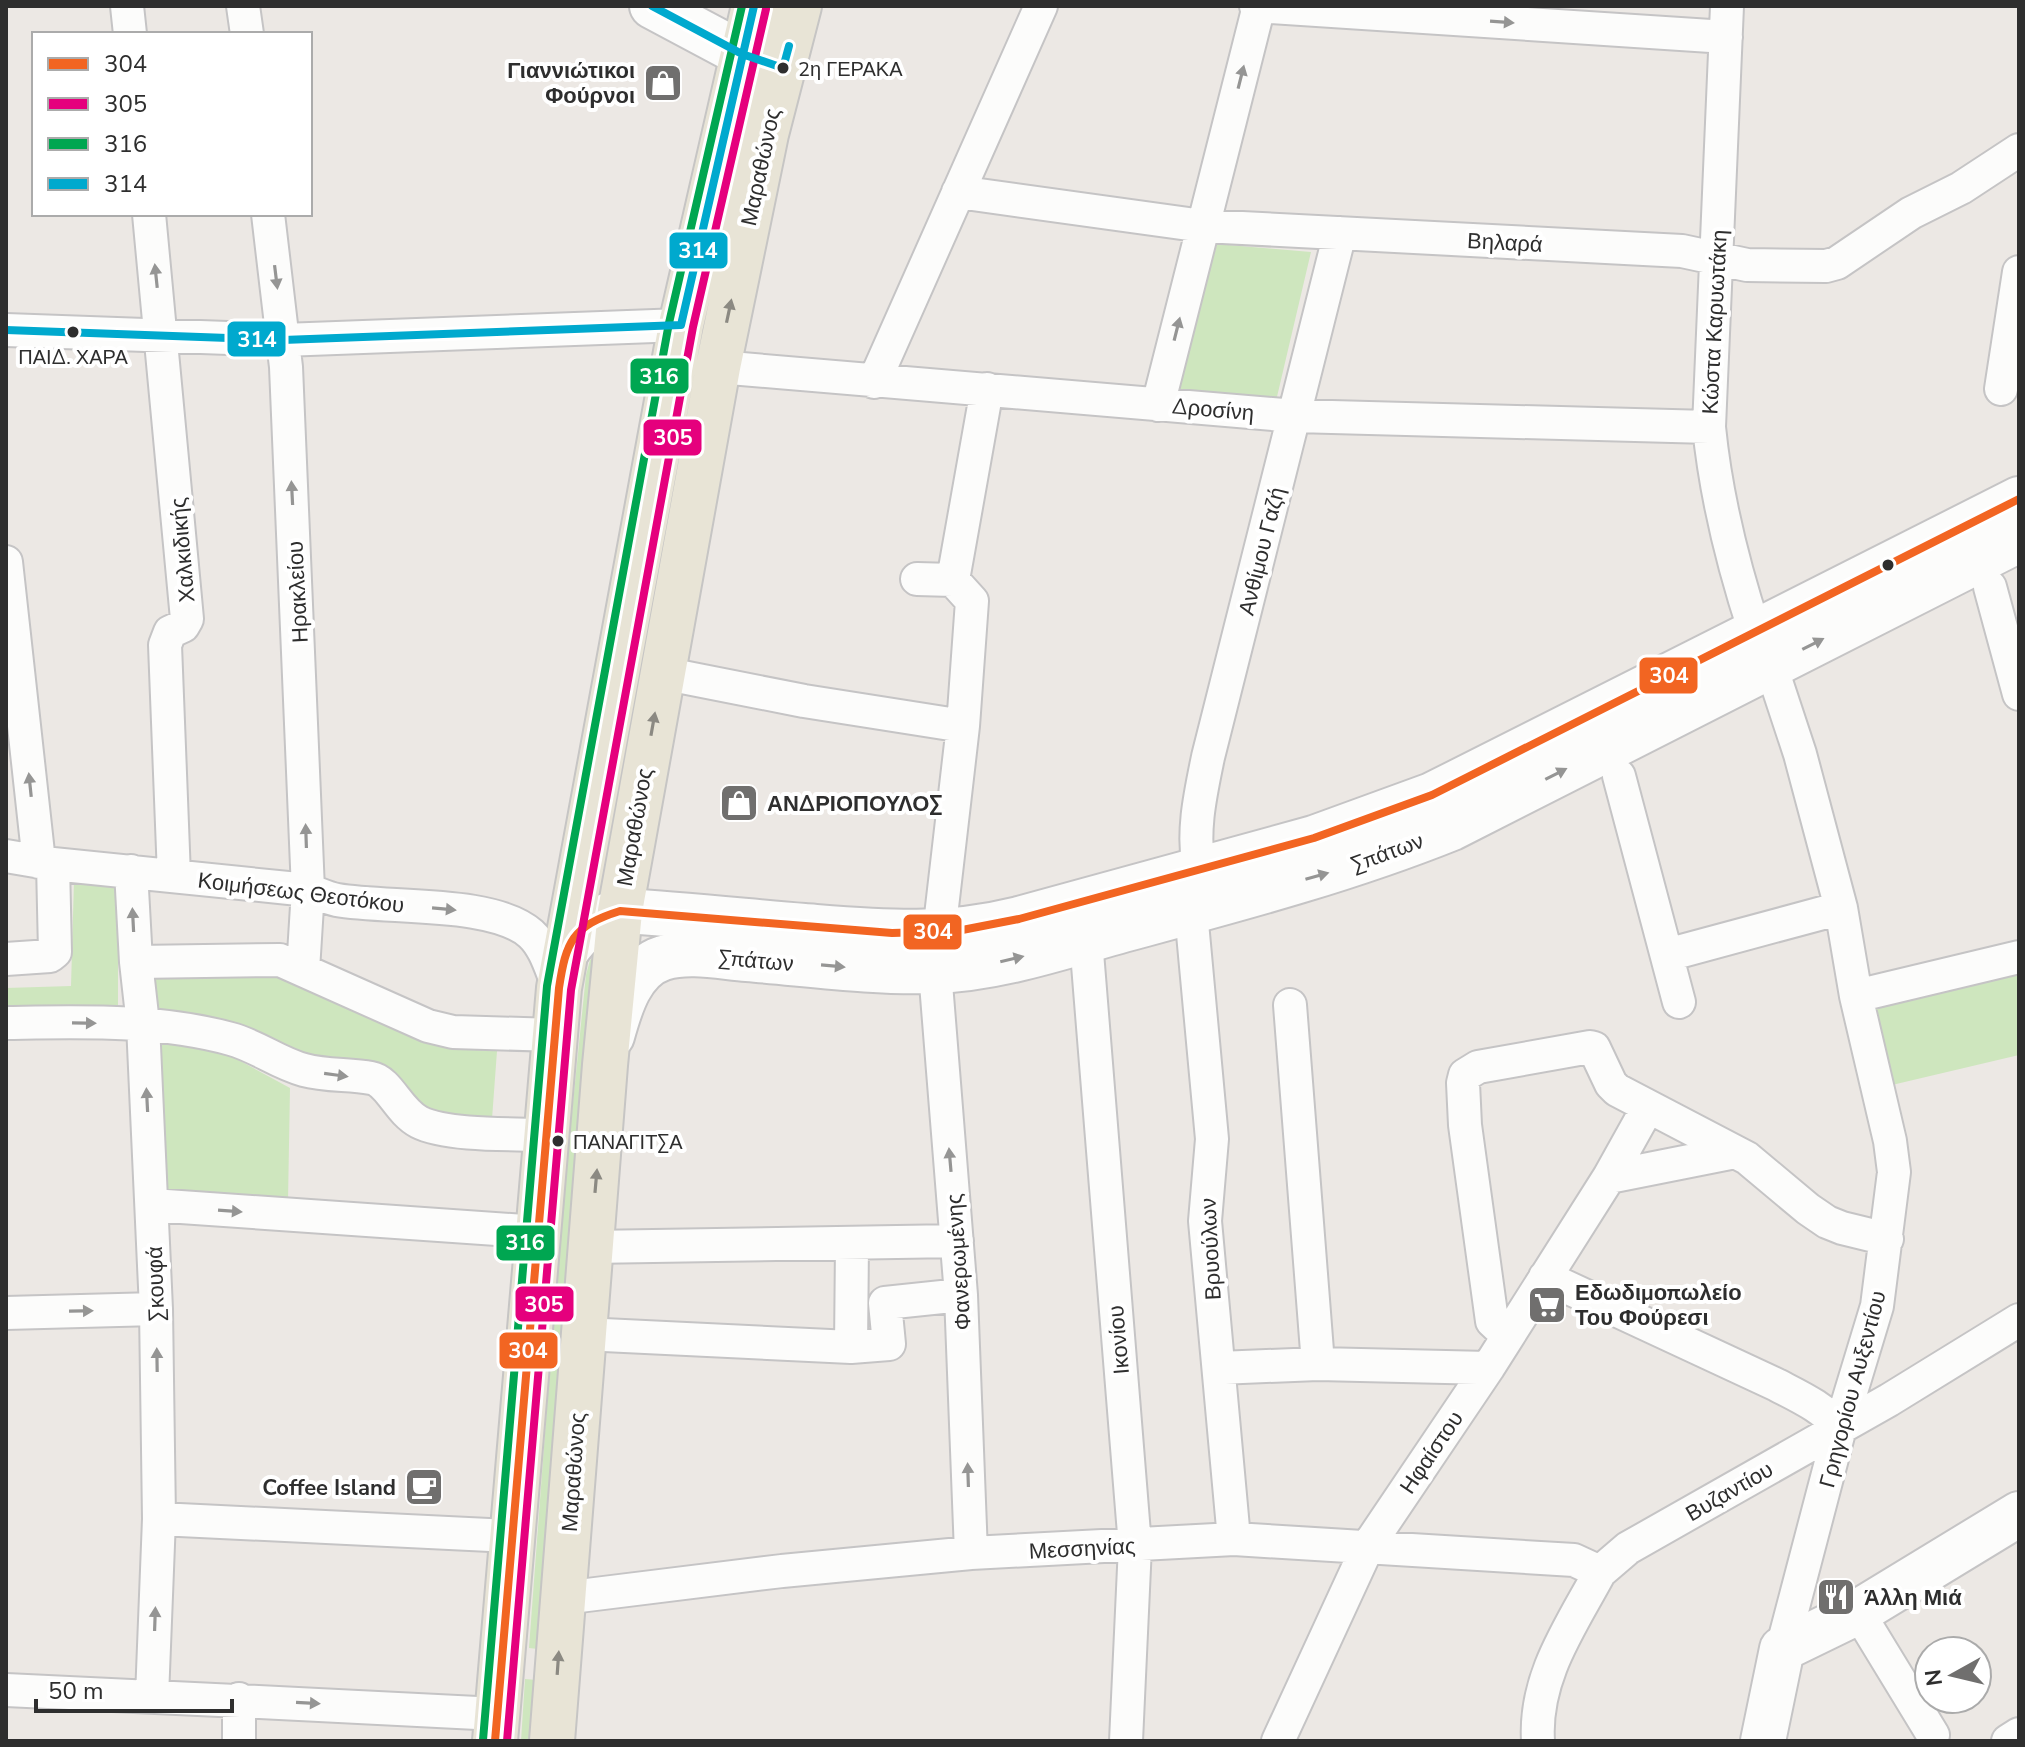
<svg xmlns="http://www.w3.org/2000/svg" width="2025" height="1747" viewBox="0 0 2025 1747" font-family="'Nunito Sans',sans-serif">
<rect width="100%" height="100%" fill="#ece8e4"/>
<path fill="#cee6be" d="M1217 244 1311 252 1276 401 1177 391Z
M74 881 118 888V1011L6 1012V988L71 986Z
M595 956 597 961 575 1154 561 1349 548 1348 586 975 590 960Z
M146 974 285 977 429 1043 497 1051 492 1119 441 1115 338 1064 147 1009Z
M2019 974V1055L1892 1085 1874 1008Z
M159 1037 233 1057 290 1088 288 1201 166 1192Z
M550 1366 559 1367 538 1649 529 1648Z
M525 1679 537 1680 532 1741H521Z"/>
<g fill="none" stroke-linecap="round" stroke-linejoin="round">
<defs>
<path id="street" d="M127 6 130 34
M243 6 247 34
M1256 6 1726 37
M1727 6 1709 427C1716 497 1733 565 1755 632
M958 192 1203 226 1682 251 1747 265 1826 266 1837 263 1911 213 1961 188 2019 150
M149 214 187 619 183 626 170 632 165 645 174 876
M268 214 286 367 308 890 303 970
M6 330 283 340 681 325
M718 367 1295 416 1709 427
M874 382 1041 6
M2001 389 2019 272
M1158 405 1259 6
M6 562 39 862
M917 579 953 580
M1990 587 2019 694
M1771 666 1800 754 1841 908 1856 996 1890 1141 1894 1172 1877 1306 1840 1428 1782 1649
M662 673 804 701 963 726
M1619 776 1679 1002
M6 856 53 864 308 890C317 893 327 898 337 900 387 909 493 900 531 934 546 948 551 970 559 988
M1199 870C1192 831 1200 796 1208 757L1340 233
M131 871 136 962 143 1024 156 1309 159 1519 152 1697
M1191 912 1212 1139 1205 1221 1234 1539
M939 933 963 726 972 601 953 580 987 389
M1086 940 1135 1546 1126 1741
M1667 955 1841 908
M6 959 50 956 55 952 53 864
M136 962 280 960 428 1026 453 1032 555 1035
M935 971 961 1295 971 1553
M1856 996 2019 957
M1290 1005 1318 1364
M6 1023C81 1022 158 1019 231 1039 257 1046 278 1063 304 1070 326 1076 349 1074 371 1078 389 1081 398 1111 419 1122 446 1136 514 1134 546 1135
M1609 1177 1735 1152
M152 1205 538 1232
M590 1247 957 1241
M1545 1277 1777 1385C1800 1397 1823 1407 1840 1428
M6 1313 156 1309
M583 1334 851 1347 889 1344 885 1303 961 1295
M1508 1336 1492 1321 1465 1125 1463 1083 1465 1075 1478 1067 1590 1047 1594 1048 1611 1084 1617 1090 1747 1158 1808 1209 1827 1222 1842 1228 1887 1239
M851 1347 852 1244
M1219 1368 1318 1364 1488 1368
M159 1519 512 1536
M563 1598 782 1571 971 1553 1234 1539 1574 1560 1600 1572
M1858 1612 1933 1735
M6 1690C170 1698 333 1705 497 1714
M239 1741V1699
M1278 1741 1368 1546 1488 1368 1609 1177 1648 1107
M1538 1741C1534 1677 1571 1626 1600 1572L1628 1548 1889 1400 2019 1320
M2008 1741 2019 1734"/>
<path id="secondary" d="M652 6 742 54 780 67
M565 953C580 932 594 918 620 911 681 914 743 921 804 926 882 932 942 938 1019 919L1314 838 1432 795 2019 499
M612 1036C620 1007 631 968 663 958 688 950 721 957 747 959 809 964 872 973 934 971 998 969 1062 947 1123 930 1234 900 1345 871 1452 828L2019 540
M1763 1741 1782 1649 1858 1612 2019 1514"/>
<path id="primary" d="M495 1741 559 988 681 325 754 6
M552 1741 605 1065 620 911 718 367 766 134 799 6"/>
</defs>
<use href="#street" stroke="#c5c4c5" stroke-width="36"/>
<use href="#secondary" stroke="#c5c4c5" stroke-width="48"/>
<use href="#primary" stroke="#c6c5c4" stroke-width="48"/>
<use href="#street" stroke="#fcfcfb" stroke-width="32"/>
<use href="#secondary" stroke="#fcfcfb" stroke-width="44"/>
<use href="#primary" stroke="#e8e4d6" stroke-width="44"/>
<defs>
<path id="bus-1" d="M495 1741 559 988C566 942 572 926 620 911L892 933 957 931 1019 919 1314 838 1432 795 2019 499"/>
<path id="bus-2" d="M507 1741 571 990 693 327 766 9"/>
<path id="bus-3" d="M483 1740 547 986 669 323 742 6"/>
<path id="bus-4" d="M652 6 742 54 783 68 789 46
M6 330 283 340 681 325 754 6"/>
</defs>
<use href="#bus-1" stroke="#fff" stroke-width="14"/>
<use href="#bus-2" stroke="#fff" stroke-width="14"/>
<use href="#bus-3" stroke="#fff" stroke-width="14"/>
<use href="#bus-4" stroke="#fff" stroke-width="14"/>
<use href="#bus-1" stroke="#f26522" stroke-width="8"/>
<use href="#bus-2" stroke="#e5007d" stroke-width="8"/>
<use href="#bus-3" stroke="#00a651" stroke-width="8"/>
<use href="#bus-4" stroke="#00a9ce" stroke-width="8"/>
</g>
<defs><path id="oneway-solid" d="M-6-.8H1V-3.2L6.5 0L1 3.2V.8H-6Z" transform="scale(2)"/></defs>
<g fill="#959594">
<use href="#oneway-solid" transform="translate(1502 22) rotate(4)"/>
<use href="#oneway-solid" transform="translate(1241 77) rotate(-76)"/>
<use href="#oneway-solid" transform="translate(156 276) rotate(-96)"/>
<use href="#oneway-solid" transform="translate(276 277) rotate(83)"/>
<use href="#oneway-solid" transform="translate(1177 329) rotate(-76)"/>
<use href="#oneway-solid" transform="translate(292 493) rotate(-93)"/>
<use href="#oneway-solid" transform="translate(1813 644) rotate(-27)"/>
<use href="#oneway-solid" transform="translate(1556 774) rotate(-27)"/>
<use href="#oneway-solid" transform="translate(30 785) rotate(-96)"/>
<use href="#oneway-solid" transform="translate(306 836) rotate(-92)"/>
<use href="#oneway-solid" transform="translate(1317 876) rotate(-16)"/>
<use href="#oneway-solid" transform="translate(444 909) rotate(5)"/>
<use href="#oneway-solid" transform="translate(133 920) rotate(-93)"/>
<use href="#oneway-solid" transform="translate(1012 959) rotate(-13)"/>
<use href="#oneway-solid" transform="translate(833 966) rotate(5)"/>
<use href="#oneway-solid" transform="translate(84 1023) rotate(1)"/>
<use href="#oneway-solid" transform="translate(336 1075) rotate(8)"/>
<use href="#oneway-solid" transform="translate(147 1100) rotate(-93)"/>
<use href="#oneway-solid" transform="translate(950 1160) rotate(-95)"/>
<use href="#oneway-solid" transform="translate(230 1211) rotate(4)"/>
<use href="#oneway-solid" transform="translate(81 1311) rotate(-1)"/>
<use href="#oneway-solid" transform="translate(157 1360) rotate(-91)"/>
<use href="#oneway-solid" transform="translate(968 1475) rotate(-92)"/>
<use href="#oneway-solid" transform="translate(155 1619) rotate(-88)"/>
<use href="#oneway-solid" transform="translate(308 1703) rotate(3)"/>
</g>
<g fill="#8b8982">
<use href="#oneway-solid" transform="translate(729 311) rotate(-78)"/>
<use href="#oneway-solid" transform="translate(653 724) rotate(-80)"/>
<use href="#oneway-solid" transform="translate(596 1181) rotate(-85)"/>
<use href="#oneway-solid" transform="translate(558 1663) rotate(-86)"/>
</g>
<defs>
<symbol id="shop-square" viewBox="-11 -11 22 22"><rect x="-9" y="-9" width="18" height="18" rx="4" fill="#706f6e" stroke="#fff"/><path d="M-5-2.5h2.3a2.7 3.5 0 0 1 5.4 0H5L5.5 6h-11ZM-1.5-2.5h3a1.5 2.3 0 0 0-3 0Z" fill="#fff"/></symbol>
<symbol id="supermarket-square" viewBox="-11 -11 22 22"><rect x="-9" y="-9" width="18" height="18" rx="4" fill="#706f6e" stroke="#fff"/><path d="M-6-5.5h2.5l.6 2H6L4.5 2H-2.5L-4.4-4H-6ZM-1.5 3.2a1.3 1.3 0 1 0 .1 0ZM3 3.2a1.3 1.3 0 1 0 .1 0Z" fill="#fff"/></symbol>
<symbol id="cafe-square" viewBox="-11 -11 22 22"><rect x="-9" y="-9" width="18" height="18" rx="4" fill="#706f6e" stroke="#fff"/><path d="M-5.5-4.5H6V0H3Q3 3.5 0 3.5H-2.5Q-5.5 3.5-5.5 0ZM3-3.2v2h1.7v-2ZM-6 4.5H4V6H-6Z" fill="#fff"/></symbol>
<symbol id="restaurant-square" viewBox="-11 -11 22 22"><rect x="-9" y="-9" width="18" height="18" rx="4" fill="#706f6e" stroke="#fff"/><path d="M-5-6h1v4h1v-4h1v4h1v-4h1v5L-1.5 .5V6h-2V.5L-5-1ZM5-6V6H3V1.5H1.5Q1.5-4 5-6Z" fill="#fff"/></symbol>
</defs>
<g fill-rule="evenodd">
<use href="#shop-square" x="641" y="61" width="44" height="44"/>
<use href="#shop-square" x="717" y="781" width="44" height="44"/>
<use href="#supermarket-square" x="1525" y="1283" width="44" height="44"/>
<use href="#cafe-square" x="402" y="1465" width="44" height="44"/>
<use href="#restaurant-square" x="1814" y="1575" width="44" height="44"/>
</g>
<g fill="#2e2e2e" stroke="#fff" stroke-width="3">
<circle cx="783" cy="68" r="7"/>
<circle cx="73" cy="332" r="7"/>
<circle cx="1888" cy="565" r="7"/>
<circle cx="558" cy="1141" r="7"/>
</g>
<g text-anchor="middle" stroke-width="8" stroke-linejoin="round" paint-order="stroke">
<g font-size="20" fill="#2e2e2e" stroke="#fff" text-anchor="start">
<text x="798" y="76">2η ΓΕΡΑΚΑ</text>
<text x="73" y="364" text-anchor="middle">ΠΑΙΔ. ΧΑΡΑ</text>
<text x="573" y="1149">ΠΑΝΑΓΙΤΣΑ</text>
</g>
<g font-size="22" font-weight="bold" fill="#2e2e2e" stroke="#fff" text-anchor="start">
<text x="635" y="78" text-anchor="end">Γιαννιώτικοι<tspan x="635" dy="25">Φούρνοι</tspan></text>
<text x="767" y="811">ΑΝΔΡΙΟΠΟΥΛΟΣ</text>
<text x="1575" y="1300">Εδωδιμοπωλείο<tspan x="1575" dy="25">Του Φούρεσι</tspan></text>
<text x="396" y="1495" text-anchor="end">Coffee Island</text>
<text x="1864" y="1605">Άλλη Μιά</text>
</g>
<g font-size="22" fill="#2e2e2e" stroke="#fff">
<text transform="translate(760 167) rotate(-78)" y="8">Μαραθώνος</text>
<text transform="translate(1505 242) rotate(3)" y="8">Βηλαρά</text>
<text transform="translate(1714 322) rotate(-87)" y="8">Κώστα Καρυωτάκη</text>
<text transform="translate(1213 409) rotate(5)" y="8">Δροσίνη</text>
<text transform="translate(182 550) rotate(-95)" y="8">Χαλκιδικής</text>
<text transform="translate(1261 551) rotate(-76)" y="8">Ανθίμου Γαζή</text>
<text transform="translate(297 592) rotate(-93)" y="8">Ηρακλείου</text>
<text transform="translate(634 827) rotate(-80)" y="8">Μαραθώνος</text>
<text transform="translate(1387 852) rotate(-20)" y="8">Σπάτων</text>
<text transform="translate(301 892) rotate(7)" y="8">Κοιμήσεως Θεοτόκου</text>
<text transform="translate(756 960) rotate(5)" y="8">Σπάτων</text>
<text transform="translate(1210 1249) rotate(-93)" y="8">Βρυούλων</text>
<text transform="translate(958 1262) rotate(-94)" y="8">Φανερωμένης</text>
<text transform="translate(155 1284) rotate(-92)" y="8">Σκουφά</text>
<text transform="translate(1118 1340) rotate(-95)" y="8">Ικονίου</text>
<text transform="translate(1852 1389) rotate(-75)" y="8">Γρηγορίου Αυξεντίου</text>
<text transform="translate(1431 1452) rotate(-56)" y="8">Ηφαίστου</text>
<text transform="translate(573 1472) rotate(-86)" y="8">Μαραθώνος</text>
<text transform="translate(1729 1491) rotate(-30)" y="8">Βυζαντίου</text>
<text transform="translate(1082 1548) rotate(-3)" y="8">Μεσσηνίας</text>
</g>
</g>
<g stroke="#fff" stroke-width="3">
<rect x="668" y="231" width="61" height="39" rx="8" fill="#00a9ce"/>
<rect x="226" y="320" width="61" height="38" rx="8" fill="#00a9ce"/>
<rect x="629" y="357" width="61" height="38" rx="8" fill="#00a651"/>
<rect x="642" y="418" width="61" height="39" rx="8" fill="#e5007d"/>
<rect x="1638" y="656" width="61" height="39" rx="8" fill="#f26522"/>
<rect x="902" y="913" width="61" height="38" rx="8" fill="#f26522"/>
<rect x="495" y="1224" width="61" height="38" rx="8" fill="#00a651"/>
<rect x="514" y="1285" width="61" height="38" rx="8" fill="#e5007d"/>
<rect x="498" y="1331" width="61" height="39" rx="8" fill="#f26522"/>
</g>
<g font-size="22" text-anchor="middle" font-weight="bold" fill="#fff">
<text x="698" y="258">314</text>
<text x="257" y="347">314</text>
<text x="659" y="384">316</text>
<text x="673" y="445">305</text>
<text x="1669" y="683">304</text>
<text x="933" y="939">304</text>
<text x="525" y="1250">316</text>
<text x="544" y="1312">305</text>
<text x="528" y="1358">304</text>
</g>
<rect width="2025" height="1747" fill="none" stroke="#2e2e2e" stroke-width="16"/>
<rect x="32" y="32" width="280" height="184" fill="#ffffff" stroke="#ababab" stroke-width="2"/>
<rect x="48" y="58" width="40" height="12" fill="#f26522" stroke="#ababab" stroke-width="2"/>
<text x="104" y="72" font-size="24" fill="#2e2e2e">304</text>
<rect x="48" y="98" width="40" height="12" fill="#e5007d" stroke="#ababab" stroke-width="2"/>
<text x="104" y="112" font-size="24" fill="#2e2e2e">305</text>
<rect x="48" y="138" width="40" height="12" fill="#00a651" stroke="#ababab" stroke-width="2"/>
<text x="104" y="152" font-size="24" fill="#2e2e2e">316</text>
<rect x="48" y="178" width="40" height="12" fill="#00a9ce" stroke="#ababab" stroke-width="2"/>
<text x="104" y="192" font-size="24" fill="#2e2e2e">314</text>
<g transform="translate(1953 1675) rotate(262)"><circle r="38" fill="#ffffff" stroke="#ababab" stroke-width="2"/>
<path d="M0-6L14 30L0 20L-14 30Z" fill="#706f6e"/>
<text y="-12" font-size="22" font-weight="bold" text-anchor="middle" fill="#2e2e2e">N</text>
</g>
<path d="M36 1699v12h196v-12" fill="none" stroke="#2e2e2e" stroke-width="4"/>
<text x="48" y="1699" font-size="24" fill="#2e2e2e" stroke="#ffffff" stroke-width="6" paint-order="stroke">50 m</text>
</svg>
